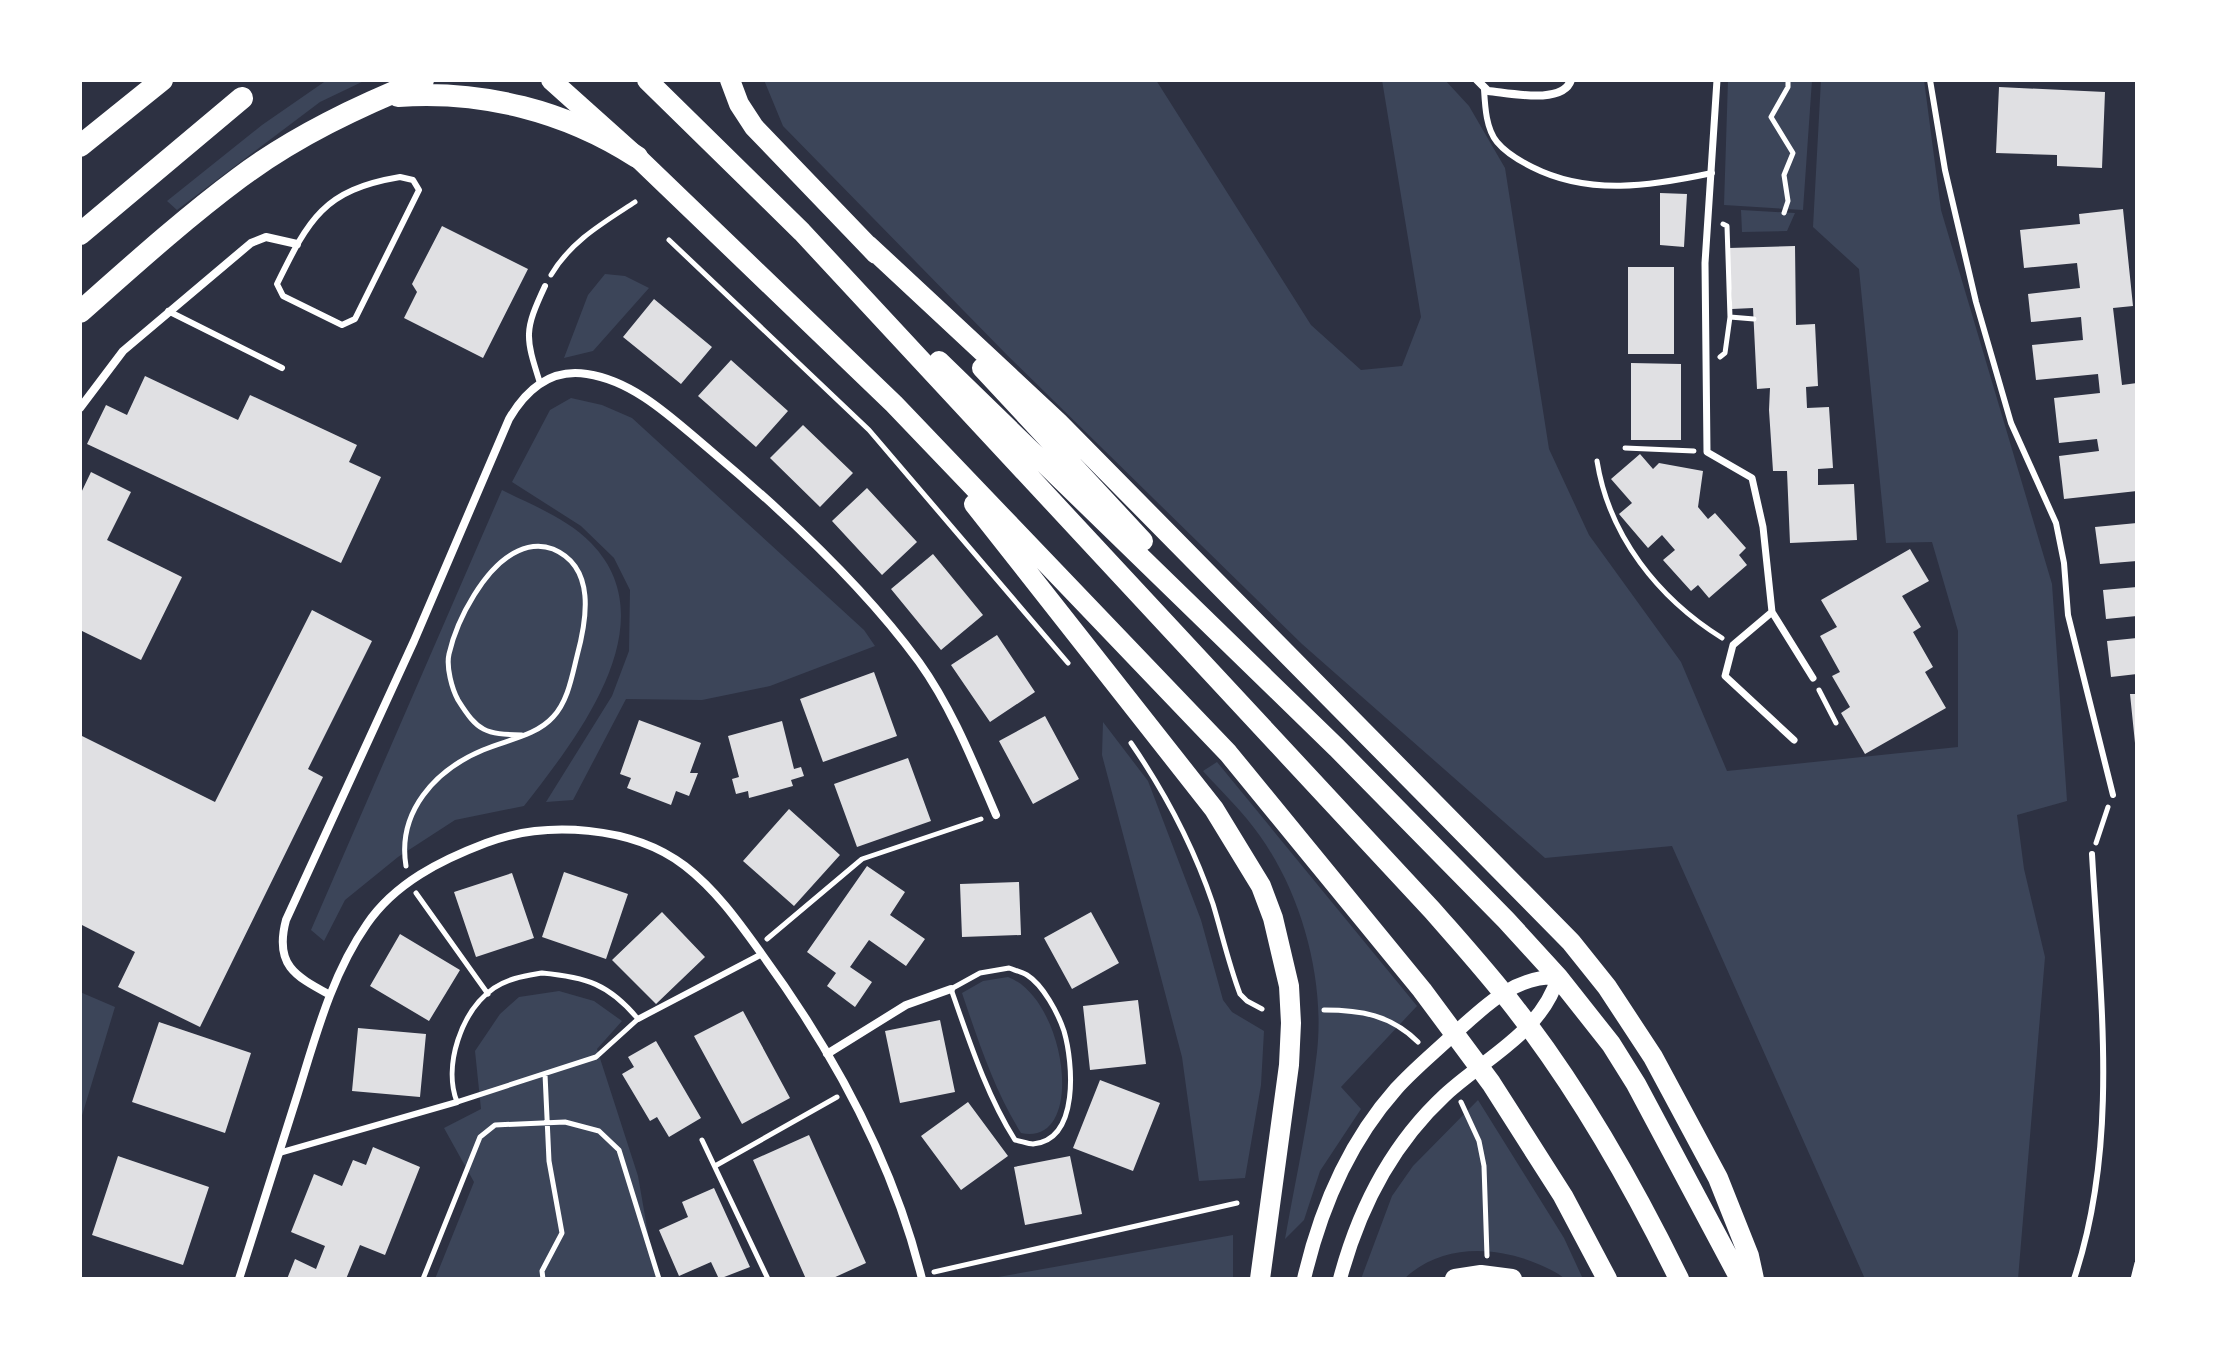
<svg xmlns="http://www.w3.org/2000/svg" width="2217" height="1359" viewBox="0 0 2217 1359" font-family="'DM Sans',sans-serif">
<rect width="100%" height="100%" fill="#2d3142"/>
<path fill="#3c4559" d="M327 80H366L320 102 177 210 167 201 262 125Z
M764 80H1156L1311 325 1361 370 1402 366 1421 317 1382 80H1445L1469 106 1505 168 1549 449 1589 535 1681 662 1727 771 1958 747V631L1932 542 1886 543 1859 269 1813 227 1821 80H1924L1941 210 2052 584 2067 801 2017 815 2024 869 2045 957 2018 1279H1865L1672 846 1545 858 1302 644 1007 355 783 126Z
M1728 80H1812L1803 210 1724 205Z
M1741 210 1795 213 1787 231 1742 232Z
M605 274 625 276 649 288 593 351 564 358 588 295Z
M571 398 602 405 632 418 864 630 875 646 770 686 702 700 626 699 573 800 546 802 612 696 629 651 630 590 614 558 581 526 512 482 550 410Z
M502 490C532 505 568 519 591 543 669 623 576 739 524 806L455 820 398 857 345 900 324 941 311 930Z
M1103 722 1148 781 1201 920 1223 1000 1232 1012 1264 1031 1261 1085 1245 1178 1199 1181 1182 1057 1102 755Z
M1217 762 1417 1006 1341 1087 1361 1109 1320 1171 1304 1220 1285 1239C1296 1177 1310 1114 1317 1052 1325 980 1302 895 1260 836 1244 813 1222 792 1203 771Z
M1008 977C1067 999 1087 1147 1021 1133 994 1090 978 1040 962 993L983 981Z
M559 991 594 1001 622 1021 597 1049 638 1176 656 1279H435L474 1182 444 1128 481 1109 475 1051 500 1014 519 997Z
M80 992 115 1007 80 1122Z
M1478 1100 1564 1238 1583 1279H1565C1557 1272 1547 1268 1538 1264 1494 1245 1440 1244 1404 1279H1361L1392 1196 1413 1166Z
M1233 1235V1279H987Z"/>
<path fill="#e0e0e3" d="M1999 87 2105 92 2102 168 2057 166V155L1996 153Z
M1660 193 1687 194 1684 247 1660 245Z
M2123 209 2133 306 2113 308 2122 385 2137 383V491L2064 499 2059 456 2099 451 2097 439 2059 443 2054 398 2100 393 2098 374 2036 380 2032 345 2083 340 2081 317 2031 322 2028 294 2080 288 2077 263 2024 268 2020 230 2080 224 2079 214Z
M442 226 528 269 483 358 404 318 417 292 412 284Z
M1795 246 1796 325 1815 324 1818 386 1806 387 1807 408 1829 407 1833 468 1818 469V485L1854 484 1857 540 1790 543 1787 471H1773L1769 410 1770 388 1757 389 1753 308 1732 309 1729 248Z
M1628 267H1674V354H1628Z
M654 299 712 347 681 384 623 337Z
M731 360 788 411 756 447 698 396Z
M1631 363 1681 364V440H1631Z
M145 376 238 420 250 395 357 445 349 462 381 477 341 563 87 444 106 405 127 415Z
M803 425 853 473 820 507 770 458Z
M1640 454 1653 469 1659 463 1703 471 1698 507 1708 519 1715 513 1746 548 1739 555 1747 565 1709 598 1698 585 1691 591 1663 560 1675 550 1662 535 1648 548 1619 514 1632 503 1611 479Z
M91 472 131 492 107 540 182 577 141 660 80 630V495Z
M867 488 917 542 882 575 832 521Z
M2137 523V561L2100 564 2095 527Z
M1910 549 1929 581 1902 596 1921 627 1913 632 1933 667 1925 672 1946 708 1865 754 1841 713 1850 707 1832 676 1840 672 1820 636 1837 627 1821 600Z
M933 554 983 615 941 650 891 589Z
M2137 587V616L2106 619 2103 590Z
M312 610 372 641 308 769 323 777 200 1027 118 987 135 952 80 924V735L215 802Z
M997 635 1035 692 990 722 951 665Z
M2137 638V674L2111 677 2107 641Z
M874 672 897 736 823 762 800 699Z
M2130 694H2137V743H2135Z
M1045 716 1079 779 1033 804 999 741Z
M639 720 701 743 690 773H698L689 796 676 791 671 805 627 788 631 778 620 774Z
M782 721 794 769 801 767 804 776 791 780 793 786 749 798 748 791 736 794 732 779 739 777 728 736Z
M908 758 931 821 857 847 834 784Z
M789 809 840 855 794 906 743 861Z
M867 866 905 892 890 915 925 939 906 966 869 940 850 967 872 982 855 1007 827 986 836 973 807 952Z
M564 872 628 894 606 959 542 937Z
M512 873 534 938 476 957 454 892Z
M1019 882 1021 935 962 937 960 884Z
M662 912 705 957 656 1004 612 960Z
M1091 912 1119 963 1072 989 1044 938Z
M400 934 460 970 429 1021 370 986Z
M1138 1000 1146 1064 1090 1070 1083 1006Z
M743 1011 790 1098 742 1124 694 1036Z
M940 1020 955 1092 900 1103 885 1031Z
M159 1022 251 1053 225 1133 132 1102Z
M358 1028 426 1034 420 1097 352 1091Z
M656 1041 701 1118 669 1137 657 1117 650 1121 622 1074 634 1067 628 1057Z
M1100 1080 1160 1103 1133 1171 1073 1148Z
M968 1102 1008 1156 961 1190 921 1136Z
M809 1135 866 1263 831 1279H806L753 1160Z
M373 1147 420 1167 385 1255 360 1245 346 1279H287L295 1259 316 1269 325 1246 291 1232 314 1174 342 1186 353 1160 366 1165Z
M118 1156 209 1187 183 1265 92 1235Z
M1070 1156 1082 1214 1025 1225 1014 1167Z
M714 1188 750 1267 719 1279 711 1262 679 1276 659 1230 688 1217 682 1202Z"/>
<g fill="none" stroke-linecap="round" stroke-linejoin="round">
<path stroke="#fff" stroke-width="5" d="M1784 213 1788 201 1784 175 1793 153 1771 117 1788 87V80
M669 240 869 430 1068 663
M551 275C571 241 603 223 635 202
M1730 317 1754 319
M1720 357 1725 353 1730 317 1727 226 1723 224
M1625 448 1694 451
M1597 461C1609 536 1658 598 1722 638
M1819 690 1836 723
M1131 743C1166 794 1193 845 1213 904 1222 934 1229 965 1240 994L1247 1001 1262 1009
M2096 843 2108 807
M406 866C397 812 435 770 483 750 506 740 536 736 553 717 568 701 572 676 577 656 587 619 596 567 553 549 542 545 529 546 518 551 485 566 457 619 449 654 446 667 452 689 458 700 478 732 485 734 522 735
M416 893 488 994
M767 939 862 859 981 819
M1009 968C1014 970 1022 972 1027 975 1043 985 1058 1013 1064 1031 1073 1062 1080 1140 1033 1144 1028 1144 1021 1141 1015 1140 986 1094 969 1040 951 989L980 973Z
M542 973C586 977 609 984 638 1019L596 1057 457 1102C443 1066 461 1011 494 988 509 978 525 976 542 973Z
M1324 1010C1361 1010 1391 1015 1418 1042
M1461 1102 1479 1141 1484 1166 1487 1256
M702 1140 768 1279
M715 1166 837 1097
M934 1272 1237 1203
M423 1279 480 1137 495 1125 565 1122 599 1131 619 1150 659 1279
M543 1279 542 1271 562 1233 549 1161 545 1074
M2133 1279 2137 1263"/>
<path stroke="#fff" stroke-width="6" d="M1930 80 1945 170 1976 302 2011 423 2056 523 2064 563 2068 615 2113 795
M1484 89C1485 106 1486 129 1497 142 1506 153 1520 161 1532 167 1589 196 1651 186 1712 173
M400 177 413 180 419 190 355 319 342 325 283 296 277 284C309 219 323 190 400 177Z
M168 311 282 368
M540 383C525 336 524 331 545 286
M638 1019 762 954
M279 1153 457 1102
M2074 1279C2120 1142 2100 995 2092 854"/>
<path stroke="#fff" stroke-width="7" d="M1717 80 1705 263 1707 452 1752 478 1763 527 1772 612 1733 645 1725 676 1794 740
M1772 612 1813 678"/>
<path stroke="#fff" stroke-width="8" d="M1477 80 1488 91C1510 93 1563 105 1571 80
M80 408 123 351 251 243 266 237 297 244
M330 995C295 976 274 965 286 920L414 641 509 419C526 390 551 368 587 374 635 381 674 420 710 450 784 512 862 584 919 662 952 708 974 764 996 815
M827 1054 906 1005 951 989
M239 1279C259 1217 278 1155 298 1093 316 1035 332 974 367 924 395 883 441 860 486 843 546 820 633 826 685 866 716 890 738 921 761 953 832 1050 893 1161 922 1279"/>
<path stroke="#fff" stroke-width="14" d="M1304 1279C1320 1210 1349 1142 1396 1089 1414 1069 1435 1052 1454 1034 1485 1006 1514 976 1558 977 1542 1032 1485 1058 1445 1095 1391 1145 1359 1208 1340 1279"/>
<path stroke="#fff" stroke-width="20" d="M551 80 637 157 894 404 1228 753 1422 990 1491 1083 1563 1196 1607 1279
M647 80 802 232 1432 910C1460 942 1489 974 1515 1008 1579 1090 1633 1185 1679 1279
M730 80 739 104 754 127 876 254
M868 245 1058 422 1571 942 1607 987 1653 1057 1718 1178 1749 1256 1754 1279
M939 361 1337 748 1506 920 1558 977 1611 1044 1636 1084 1740 1279
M982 368 1143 541
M974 504 1214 809 1261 886 1273 918 1289 986 1291 1023 1289 1065 1260 1279
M1455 1279 1481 1275 1512 1279"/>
<path stroke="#fff" stroke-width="22" d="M398 96C482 90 566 111 637 157
M80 146 162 80
M80 234 242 98
M80 312C132 266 184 219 239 178 295 136 359 106 423 80"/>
</g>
<rect width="2217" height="1359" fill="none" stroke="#ffffff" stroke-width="164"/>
</svg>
